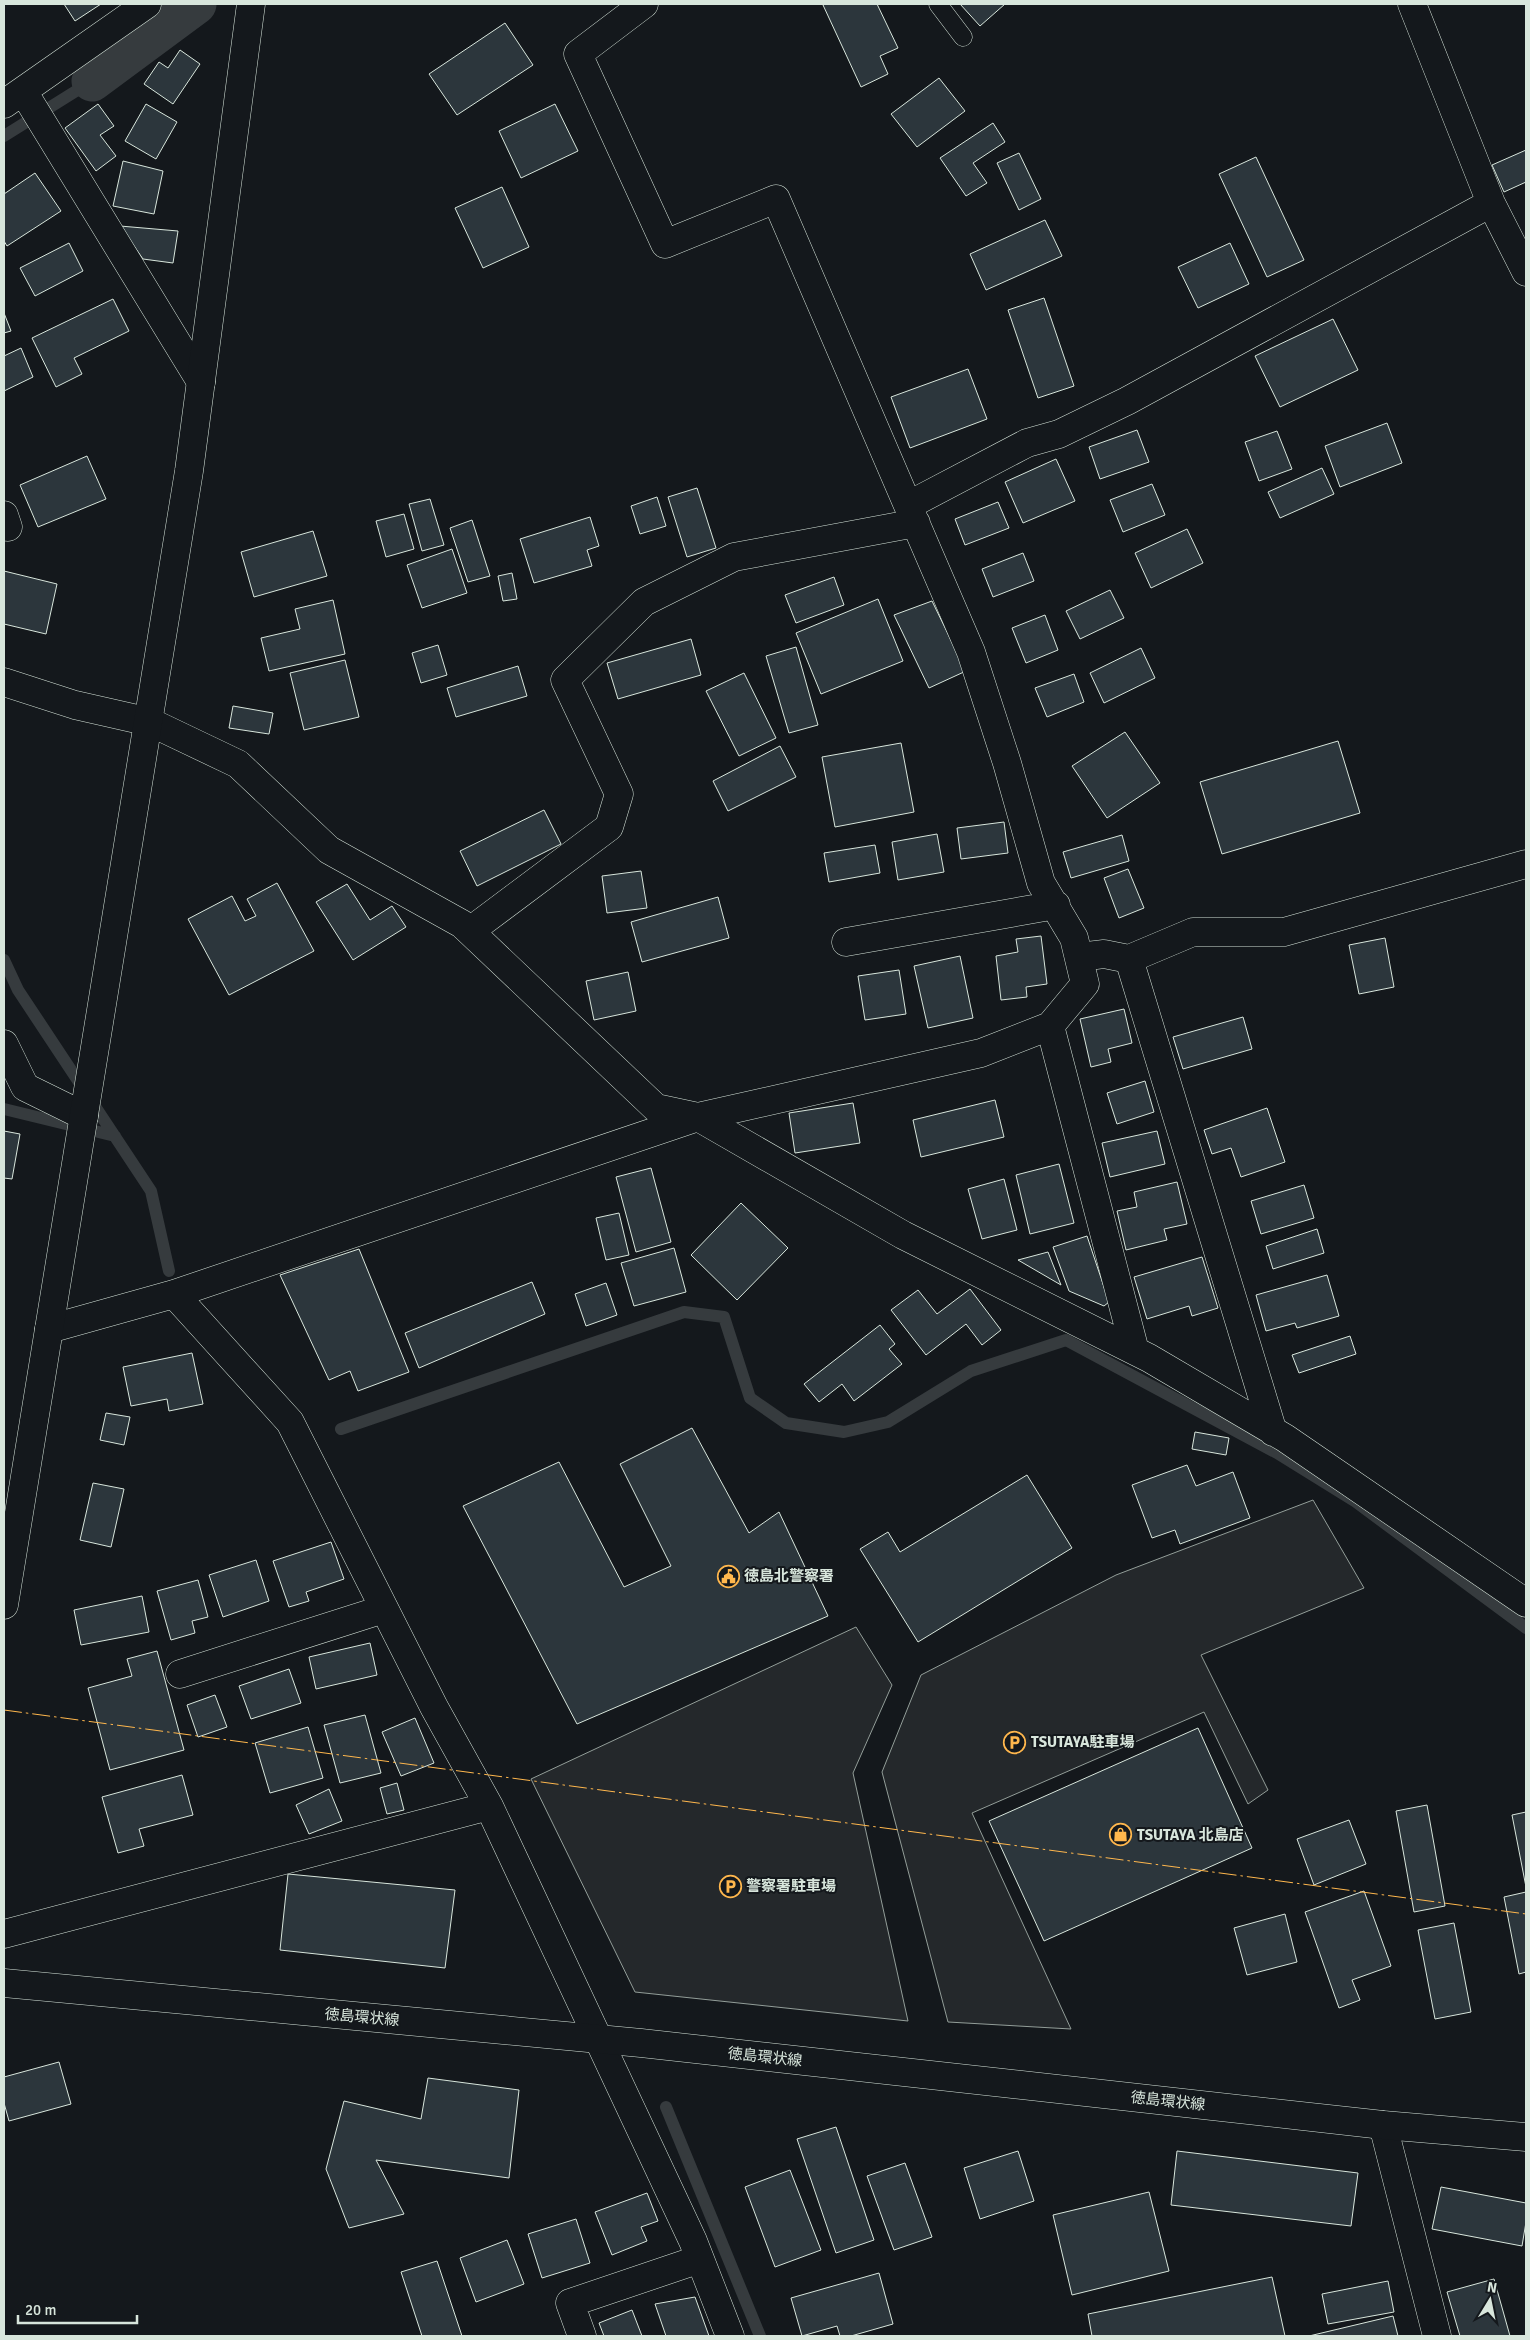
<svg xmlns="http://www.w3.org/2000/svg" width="1530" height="2340" viewBox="0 0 1530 2340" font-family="Signika,'Noto Sans JP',sans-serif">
<rect width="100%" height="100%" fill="#14181c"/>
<path fill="#24282b" stroke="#939e99" d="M1313 1500 1364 1588 1201 1655 1268 1790 1248 1804 1204 1712 972 1813 1071 2029 948 2022 882 1772 921 1675 1116 1575Z
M856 1627 892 1685 853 1773 908 2021 635 1992 531 1779Z"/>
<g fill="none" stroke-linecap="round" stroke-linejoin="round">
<path stroke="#363b3e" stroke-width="12" d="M4 136 92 81
M4 960 18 990 151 1191 169 1271
M4 1109 115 1136
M341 1429 684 1312 724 1317 750 1398 786 1423 844 1432 888 1422 971 1371 1066 1340 1277 1453 1356 1502 1526 1628
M666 2107 760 2336"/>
<path stroke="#363b3e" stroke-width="41" d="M92 81 196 4"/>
</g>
<path fill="#2c363c" stroke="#d8e6dc" d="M64 4H101L75 21Z
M826 4H877L898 48 880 56 888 74 861 87 823 5Z
M960 4H1005L980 26Z
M505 23 533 65 457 115 429 74Z
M180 50 200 64 173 104 144 84 159 62 168 68Z
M939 78 965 111 917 147 891 114Z
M98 104 114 126 100 135 116 156 96 171 65 128Z
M146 104 177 122 156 159 125 141Z
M555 104 578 151 521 178 499 131Z
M993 123 1005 142 973 163 987 183 966 196 940 158Z
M1526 150V182L1504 192 1492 165Z
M1019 153 1041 199 1019 210 997 163Z
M1256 157 1304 260 1267 277 1219 174Z
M123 161 163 171 154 214 113 206Z
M35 173 61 211 7 246 4 241V194Z
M502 187 529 247 483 268 455 208Z
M1045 220 1062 256 986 290 970 254Z
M120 226 178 231 173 263 143 259Z
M69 243 83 271 35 296 20 268Z
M1230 243 1249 284 1198 308 1178 267Z
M1044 298 1074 386 1038 398 1008 310Z
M113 299 129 331 74 358 82 374 56 387 32 338Z
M4 313 11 331 4 333Z
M1333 319 1358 370 1280 407 1255 356Z
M21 348 33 377 4 391V356Z
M968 369 987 419 910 448 891 397Z
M1387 423 1402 463 1340 487 1325 446Z
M1137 430 1149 462 1100 479 1089 447Z
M1277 431 1292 469 1259 481 1245 442Z
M87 456 106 499 38 527 20 485Z
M1056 459 1075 501 1023 523 1005 482Z
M1322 468 1334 494 1280 518 1268 492Z
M1152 484 1165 515 1123 532 1110 500Z
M697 488 716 548 687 557 668 497Z
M657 497 666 526 640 534 631 506Z
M430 499 444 545 422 551 409 504Z
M998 502 1009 528 965 545 955 519Z
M404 514 414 549 386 557 376 521Z
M590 517 599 546 587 550 592 566 534 583 520 539Z
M472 520 490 576 468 582 450 528Z
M1187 529 1203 563 1151 588 1135 553Z
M313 531 327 576 254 597 241 552Z
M452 549 467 593 422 608 407 565Z
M1023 553 1034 581 993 597 982 569Z
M4 571 57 584 46 634 4 624Z
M512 573 517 599 503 601 498 576Z
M834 577 844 605 796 623 785 595Z
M1110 590 1124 618 1080 639 1066 611Z
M878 599 903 661 821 694 796 633Z
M333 600 345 654 269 671 261 638 300 629 295 609Z
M932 601 966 671 929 688 894 615Z
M1045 615 1058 650 1026 663 1012 628Z
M691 639 701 675 618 699 607 663Z
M438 645 447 675 421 683 412 653Z
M796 647 818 725 789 733 766 656Z
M1141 648 1155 678 1104 703 1090 673Z
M345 660 359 717 304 730 290 673Z
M518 666 527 696 456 717 447 688Z
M744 673 776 738 739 756 706 691Z
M1074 674 1084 702 1047 717 1035 688Z
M233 706 273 713 269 734 229 728Z
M1125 732 1160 783 1107 818 1072 766Z
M1338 741 1360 813 1222 854 1200 782Z
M901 743 914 812 835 827 822 757Z
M780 746 796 777 728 811 713 781Z
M544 810 561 844 477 886 460 851Z
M1004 822 1008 853 961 859 957 828Z
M937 834 944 872 898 880 892 842Z
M1122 835 1129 861 1071 878 1063 852Z
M875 845 880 873 829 882 824 853Z
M1128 869 1144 908 1119 918 1104 878Z
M641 871 647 908 607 913 602 876Z
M277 883 314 951 229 995 188 919 232 896 245 921 256 916 247 899Z
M347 884 370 920 392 906 406 927 353 960 316 902Z
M718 897 729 938 642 962 631 922Z
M1041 936 1047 984 1026 987 1027 997 1001 1000 996 956 1018 952 1016 939Z
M1385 938 1394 987 1359 994 1349 945Z
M960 956 973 1018 928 1028 914 966Z
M899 970 906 1014 865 1020 858 976Z
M628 972 636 1011 594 1020 586 981Z
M1124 1009 1132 1043 1108 1049 1111 1062 1091 1067 1080 1019Z
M1243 1017 1252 1049 1183 1069 1173 1037Z
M1145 1081 1154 1112 1117 1124 1107 1093Z
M995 1100 1004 1137 921 1157 913 1120Z
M853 1103 860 1143 795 1153 789 1113Z
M1267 1108 1285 1162 1241 1177 1231 1148 1212 1154 1204 1130Z
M4 1131 20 1134 12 1179 4 1178Z
M1157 1131 1165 1164 1110 1177 1102 1143Z
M1059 1164 1074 1223 1030 1234 1016 1175Z
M651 1168 671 1242 636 1252 616 1177Z
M1004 1179 1017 1230 982 1239 968 1189Z
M1177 1182 1187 1224 1164 1229 1167 1240 1126 1250 1117 1211 1137 1207 1134 1192Z
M1304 1185 1314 1218 1261 1234 1251 1201Z
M741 1203 788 1248 737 1300 691 1255Z
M619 1213 629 1255 606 1260 596 1218Z
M1317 1229 1324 1253 1273 1269 1266 1246Z
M1087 1236 1109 1302 1104 1306 1069 1291 1053 1247Z
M674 1248 686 1292 634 1306 621 1263Z
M359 1249 409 1372 358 1391 350 1371 329 1380 280 1275Z
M1048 1252 1061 1285 1018 1260Z
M1202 1257 1218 1308 1192 1316 1189 1306 1147 1319 1134 1277Z
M1327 1275 1339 1316 1297 1328 1295 1323 1266 1331 1256 1295Z
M532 1282 545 1314 419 1368 405 1333Z
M606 1283 617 1315 586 1326 575 1294Z
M970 1289 1001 1330 982 1345 966 1324 926 1355 891 1310 918 1290 937 1314Z
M880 1325 895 1344 889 1349 902 1364 854 1401 842 1384 819 1402 804 1384Z
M1350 1336 1356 1354 1299 1373 1292 1355Z
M192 1353 203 1404 169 1411 167 1399 131 1406 123 1367Z
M106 1413 130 1417 124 1445 100 1440Z
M692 1428 749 1533 779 1512 828 1616 577 1724 463 1506 559 1462 624 1587 671 1566 620 1464Z
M1195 1432 1229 1438 1226 1455 1192 1449Z
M1187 1465 1196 1486 1233 1472 1250 1518 1180 1544 1175 1530 1152 1538 1132 1485Z
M1027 1475 1072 1548 918 1642 860 1549 888 1532 900 1552Z
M93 1483 124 1489 111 1547 80 1540Z
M331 1542 344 1579 306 1592 309 1601 289 1607 273 1561Z
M256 1560 269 1601 223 1617 209 1575Z
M198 1580 208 1617 192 1621 195 1633 171 1640 157 1591Z
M142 1596 149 1632 81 1645 74 1610Z
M370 1643 377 1675 316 1689 309 1657Z
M157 1651 184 1750 110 1770 88 1688 132 1676 127 1659Z
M289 1669 301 1703 251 1719 239 1686Z
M215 1695 227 1727 198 1737 187 1705Z
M365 1715 381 1773 340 1783 324 1725Z
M415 1718 434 1763 401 1776 382 1732Z
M308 1727 323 1778 270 1793 255 1743Z
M1198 1728 1252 1848 1044 1941 989 1821Z
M182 1775 193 1815 139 1829 144 1846 118 1853 102 1797Z
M397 1783 404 1810 387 1814 380 1788Z
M329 1789 342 1821 309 1834 296 1805Z
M1427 1805 1445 1906 1414 1912 1396 1811Z
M1526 1812V1887L1512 1815Z
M1349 1820 1366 1864 1314 1885 1297 1839Z
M288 1874 455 1890 445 1968 280 1950Z
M1364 1891 1391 1966 1352 1980 1360 2000 1339 2008 1305 1912Z
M1526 1892V1972L1519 1974 1504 1897Z
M1285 1914 1297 1962 1247 1975 1234 1928Z
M1454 1923 1471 2012 1435 2019 1418 1930Z
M59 2062 71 2104 9 2121 4 2103V2077Z
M428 2078 519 2090 509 2178 376 2160 404 2214 349 2228 326 2169 344 2101 421 2119Z
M836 2127 874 2240 836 2253 797 2139Z
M1018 2151 1034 2201 980 2219 964 2168Z
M1177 2151 1358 2173 1351 2226 1171 2205Z
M905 2163 932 2237 894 2250 867 2176Z
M790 2170 821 2250 775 2267 745 2187Z
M1441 2187 1526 2203V2222L1522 2246 1432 2229Z
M1149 2192 1169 2271 1072 2295 1053 2215Z
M647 2193 658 2221 641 2227 647 2241 612 2255 595 2212Z
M576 2219 590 2263 542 2278 528 2234Z
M507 2240 524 2284 476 2302 460 2258Z
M437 2261 462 2336H422L401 2272Z
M879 2273 893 2324 851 2336H840L837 2326 802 2336 791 2298Z
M1272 2277 1285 2336H1092L1088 2314Z
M1494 2279 1510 2336H1460L1447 2292Z
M1388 2281 1394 2312 1328 2324 1322 2294Z
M695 2297 709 2336H666L655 2304Z
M632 2310 642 2336H604L599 2323Z
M1393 2316 1398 2336H1309Z"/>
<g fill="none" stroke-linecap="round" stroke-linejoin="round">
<defs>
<path id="lane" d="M938 4 963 37"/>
<path id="street" d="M1412 4 1491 203 1526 272
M23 91 201 382
M4 104 147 4
M909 505 1027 443 1059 434 1127 401 1491 203
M4 515 8 527
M4 682 75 705 150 722 238 764 329 850 462 924 656 1108 698 1117 903 1235 1149 1358 1285 1438 1526 1603
M470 931 609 827 619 794 565 680 644 602 734 557 916 523
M846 942 1056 905
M1079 957 1104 954 1129 959 1193 932H1284L1526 864
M1129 959 1273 1432
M1050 1026 1135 1351
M4 1044 25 1087 84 1116
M174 1294 290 1422 434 1707 489 1806 693 2241 730 2336
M49 1329 174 1294 698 1117 981 1053 1050 1026 1085 984 1074 938 1041 883 1007 763 971 652 776 199 665 244 578 54 644 4
M180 1674 384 1609
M4 1934 489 1806
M1383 2125 1437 2336
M582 2336 570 2303 700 2259"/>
<path id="secondary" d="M4 1605 189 471 251 4"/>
<path id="primary" d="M4 1983 641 2043 1383 2125 1526 2137"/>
</defs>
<use href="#lane" stroke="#d8e6dc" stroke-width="19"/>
<use href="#street" stroke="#d8e6dc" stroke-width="29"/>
<use href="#secondary" stroke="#d8e6dc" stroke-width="29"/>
<use href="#primary" stroke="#d8e6dc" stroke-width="29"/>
<use href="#lane" stroke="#14181c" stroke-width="18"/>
<use href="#street" stroke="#14181c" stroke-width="28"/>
<use href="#secondary" stroke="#14181c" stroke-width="28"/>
<use href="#primary" stroke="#14181c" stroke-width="28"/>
<path stroke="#ffb74d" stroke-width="1" stroke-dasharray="18 4 2.5 4" stroke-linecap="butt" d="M4 1710 1526 1914"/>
</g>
<defs>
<symbol id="civic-ring" viewBox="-11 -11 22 22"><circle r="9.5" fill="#14181c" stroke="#ffb74d" stroke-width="1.5"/><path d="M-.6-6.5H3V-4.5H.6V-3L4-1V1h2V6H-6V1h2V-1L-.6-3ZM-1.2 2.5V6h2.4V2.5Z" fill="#ffb74d"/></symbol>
<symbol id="parking-ring" viewBox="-11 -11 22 22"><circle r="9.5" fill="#14181c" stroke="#ffb74d" stroke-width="1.5"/><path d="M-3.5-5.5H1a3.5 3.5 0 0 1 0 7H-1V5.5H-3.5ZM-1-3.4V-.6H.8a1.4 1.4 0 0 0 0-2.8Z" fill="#ffb74d"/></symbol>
<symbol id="shop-ring" viewBox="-11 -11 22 22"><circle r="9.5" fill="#14181c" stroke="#ffb74d" stroke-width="1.5"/><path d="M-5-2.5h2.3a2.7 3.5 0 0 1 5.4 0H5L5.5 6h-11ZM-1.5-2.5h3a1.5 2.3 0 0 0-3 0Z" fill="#ffb74d"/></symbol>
</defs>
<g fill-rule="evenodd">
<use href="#civic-ring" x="716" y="1564" width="25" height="25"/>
<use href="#parking-ring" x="1002" y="1730" width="25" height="25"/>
<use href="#shop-ring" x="1108" y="1822" width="25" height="25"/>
<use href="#parking-ring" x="718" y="1874" width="25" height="25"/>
</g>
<g text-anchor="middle" stroke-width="4" stroke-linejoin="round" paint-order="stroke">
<g font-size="15" font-weight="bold" fill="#d8e6dc" stroke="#14181c" text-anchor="start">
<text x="744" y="1581">徳島北警察署</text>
<text x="1031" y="1747">TSUTAYA駐車場</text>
<text x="1137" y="1840">TSUTAYA 北島店</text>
<text x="746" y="1891">警察署駐車場</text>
</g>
<g font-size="15" fill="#d8e6dc" stroke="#14181c">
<text transform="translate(362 2017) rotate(5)" y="5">徳島環状線</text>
<text transform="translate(765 2057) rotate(6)" y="5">徳島環状線</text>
<text transform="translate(1168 2101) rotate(6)" y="5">徳島環状線</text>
</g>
</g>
<rect width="1530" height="2340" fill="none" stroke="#d8e6dc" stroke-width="10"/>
<g transform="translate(1490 2300) rotate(10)" stroke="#14181c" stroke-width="4" paint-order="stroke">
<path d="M0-4L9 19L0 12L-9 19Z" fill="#d8e6dc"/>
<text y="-8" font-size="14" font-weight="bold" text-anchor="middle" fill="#d8e6dc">N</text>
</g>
<path d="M18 2315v8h119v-8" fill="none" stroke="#d8e6dc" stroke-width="2.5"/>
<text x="25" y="2315" font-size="15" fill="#d8e6dc" stroke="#14181c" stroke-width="4" paint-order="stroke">20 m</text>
</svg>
